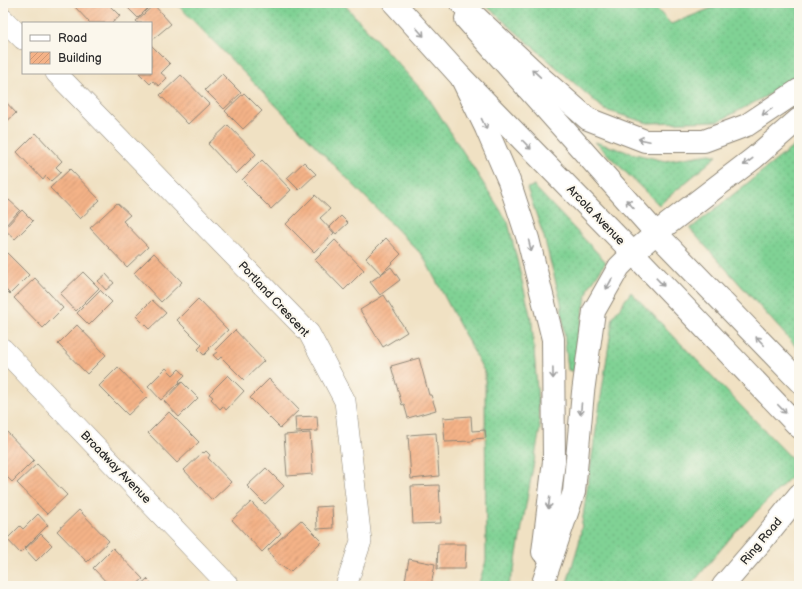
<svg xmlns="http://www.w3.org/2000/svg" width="802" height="589" viewBox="0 0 802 589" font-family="'Balsamiq Sans',sans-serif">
<defs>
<pattern id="grass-dots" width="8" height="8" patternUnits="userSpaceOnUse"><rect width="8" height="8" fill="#80d294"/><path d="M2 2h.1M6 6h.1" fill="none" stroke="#6fb480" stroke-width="1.8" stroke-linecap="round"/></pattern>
<pattern id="building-hatch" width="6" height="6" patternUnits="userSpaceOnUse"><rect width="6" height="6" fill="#f4b287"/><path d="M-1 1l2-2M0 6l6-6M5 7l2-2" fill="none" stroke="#d19975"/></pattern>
</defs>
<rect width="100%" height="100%" fill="#fbf7ec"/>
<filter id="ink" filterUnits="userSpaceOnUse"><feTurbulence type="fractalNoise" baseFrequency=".025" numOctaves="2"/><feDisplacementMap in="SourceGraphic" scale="8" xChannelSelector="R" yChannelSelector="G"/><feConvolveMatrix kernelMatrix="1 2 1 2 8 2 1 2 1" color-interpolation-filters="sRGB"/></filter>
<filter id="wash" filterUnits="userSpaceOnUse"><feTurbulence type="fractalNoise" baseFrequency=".012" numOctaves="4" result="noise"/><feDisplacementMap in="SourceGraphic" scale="16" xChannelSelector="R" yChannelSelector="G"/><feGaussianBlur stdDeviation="0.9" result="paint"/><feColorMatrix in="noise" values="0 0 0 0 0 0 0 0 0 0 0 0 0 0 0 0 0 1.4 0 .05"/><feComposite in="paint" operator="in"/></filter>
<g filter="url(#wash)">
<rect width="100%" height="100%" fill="#f0e1c3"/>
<path fill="url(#grass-dots)" stroke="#567e60" d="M176 3H343L428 97 508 222 532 323 540 429 514 570 507 586H478L486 561 485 373 423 256Z
M483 3H651L671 24 725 3H799V74L770 94 719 121 648 123 605 110Z
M595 142 631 153 665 161 710 154 717 156 659 205Z
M799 142V350L690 229Z
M534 186 606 262 589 287 583 311 574 372 568 370 561 302 544 237 527 188Z
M631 292 799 466V469L732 536 690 586H566L579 543 613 317Z"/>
<g id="blocks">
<path fill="url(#building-hatch)" d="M79 3H107L120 16 112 23H90L75 7Z
M131 3H153L138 18 127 7Z
M154 5 171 24 153 39 151 37V23H138L136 21Z
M151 45 170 64 161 73 167 78 159 86 153 81 150 84 139 73H151Z
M222 74 241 93 224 109 205 90Z
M181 75 209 104 188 124 160 95Z
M244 93 262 111 243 129 225 111Z
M3 99 16 113 3 125Z
M228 125 256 154 236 174 208 144Z
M36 133 62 161 56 167 61 172 51 181 46 176 43 180 17 152Z
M262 160 291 190 271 209 242 180Z
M304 162 316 174 299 190 287 178Z
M70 169 100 200 80 219 50 188Z
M315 195 330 209 320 218 334 233 314 252 286 224Z
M9 200 20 210 3 228V206Z
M117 203 130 215 123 221 148 247 127 267 90 228Z
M22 210 33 221 15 239 4 229Z
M341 216 348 223 336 234 330 227Z
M386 238 401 254 381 274 366 258Z
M335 240 364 270 344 290 315 260Z
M3 249 29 275 10 294 3 287Z
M154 253 182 282 161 302 134 273Z
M391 267 400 280 380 295 370 282Z
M83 272 99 288 76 311 60 294Z
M106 274 114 283 106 290 98 281Z
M35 278 63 308 43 328 14 298Z
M100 290 112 302 89 325 77 313Z
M384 295 407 332 383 347 360 310Z
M198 299 228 330 209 348 210 349 204 355 198 349 202 345 177 320Z
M152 300 166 313 149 329 136 316Z
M77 325 106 355 87 374 58 344Z
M235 330 264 361 244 380 221 357 218 360 213 355 217 352 215 350Z
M419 358 429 395H431L436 410 408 418 404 404 402 405 391 366Z
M118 367 147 397 128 415 99 386Z
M166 368 173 375 179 369 185 375 179 381 180 382 161 400 148 386Z
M228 375 244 391 226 410 223 406 220 409 211 399 213 397 209 394Z
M269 379 299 410 280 428 250 398Z
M182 382 198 398 179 417 164 401Z
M169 412 199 442 177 463 148 433Z
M317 416 318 431 296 432 295 417Z
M471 416 472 431 485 430 486 438 473 439V441L445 442 443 418Z
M4 429 34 460 12 482 3 473V430Z
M310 433 313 474 287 476 284 435Z
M436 433 439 476 411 479 408 435Z
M206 451 210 455 208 458 231 482 212 500 184 470 203 452 204 453Z
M37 464 67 495 47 514 17 483Z
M266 468 284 486 265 504 247 486Z
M439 485 441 523 413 524 411 486Z
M251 502 281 533 262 552 232 520Z
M332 506 333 528 317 529 316 507Z
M79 510 109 541 87 562 57 531Z
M38 514 48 525 20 553 7 539 20 526 23 529Z
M301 520 322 541 290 572 277 563 268 550Z
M41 534 52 545 36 561 25 549Z
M438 544H466L465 569H437Z
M113 548 143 579 135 586H110L93 568Z
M409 559 435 564 431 586H404Z
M147 579 154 586H139Z"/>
</g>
</g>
<g filter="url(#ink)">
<use href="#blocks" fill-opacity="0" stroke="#8e8677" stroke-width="1"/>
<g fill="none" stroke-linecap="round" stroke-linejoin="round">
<defs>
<path id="minor" d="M3 19 23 39
M56 73 309 333 345 401 361 541 346 586
M3 349 229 586"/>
<path id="primary" d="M394 3 461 77 633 253 799 427
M466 19 656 233 799 381"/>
<path id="motorway" d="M461 3 539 76 588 119 645 141H704L747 125 799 90
M461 77 486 128 509 181 528 239 553 339 554 461 543 552
M542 586 574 492 583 392 594 311 619 267 633 253 656 233 754 158 799 119
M723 586 761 542 799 495"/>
</defs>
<use href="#minor" stroke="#8e8677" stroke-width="22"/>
<use href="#primary" stroke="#8e8677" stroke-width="24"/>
<use href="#motorway" stroke="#8e8677" stroke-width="24"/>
<use href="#minor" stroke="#fff" stroke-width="21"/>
<use href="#primary" stroke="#fff" stroke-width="22"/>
<use href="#motorway" stroke="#fff" stroke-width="22"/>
</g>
<defs><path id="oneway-shaft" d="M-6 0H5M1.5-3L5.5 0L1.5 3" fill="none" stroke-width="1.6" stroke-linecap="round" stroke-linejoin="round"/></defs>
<g stroke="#a0a0a0">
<use href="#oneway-shaft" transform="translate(420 32) rotate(48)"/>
<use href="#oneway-shaft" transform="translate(536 73) rotate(-137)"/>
<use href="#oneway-shaft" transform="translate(767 112) rotate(146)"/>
<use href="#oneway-shaft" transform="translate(484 124) rotate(65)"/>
<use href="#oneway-shaft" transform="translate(644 140) rotate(-168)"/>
<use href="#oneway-shaft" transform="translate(527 145) rotate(46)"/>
<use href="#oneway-shaft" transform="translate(748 162) rotate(143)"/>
<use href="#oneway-shaft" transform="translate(630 204) rotate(-132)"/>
<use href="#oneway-shaft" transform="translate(530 246) rotate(76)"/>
<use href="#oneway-shaft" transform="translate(660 282) rotate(46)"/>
<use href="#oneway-shaft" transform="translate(609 284) rotate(119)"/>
<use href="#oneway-shaft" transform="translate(760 341) rotate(-134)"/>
<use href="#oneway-shaft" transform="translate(553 373) rotate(89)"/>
<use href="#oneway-shaft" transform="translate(581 409) rotate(95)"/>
<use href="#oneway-shaft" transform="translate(782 409) rotate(46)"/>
<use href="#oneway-shaft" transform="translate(549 503) rotate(97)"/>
</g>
</g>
<g text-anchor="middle" stroke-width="4" stroke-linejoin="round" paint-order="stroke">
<g font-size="12" fill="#2b2b2b" stroke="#fbf7ec">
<text transform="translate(596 215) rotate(46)" y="4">Arcola Avenue</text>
<text transform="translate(274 299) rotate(47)" y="4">Portland Crescent</text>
<text transform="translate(116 467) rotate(46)" y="4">Broadway Avenue</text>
<text transform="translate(761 541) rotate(-50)" y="4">Ring Road</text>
</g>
</g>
<rect width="802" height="589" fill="none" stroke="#fbf7ec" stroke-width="16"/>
<rect x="22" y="22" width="130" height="52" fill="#fbf7ec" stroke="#a8a59f"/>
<rect x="30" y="35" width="20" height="6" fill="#ffffff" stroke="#a8a59f"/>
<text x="58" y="42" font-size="12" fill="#2b2b2b">Road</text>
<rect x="30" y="52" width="20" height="12" fill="url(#building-hatch)" stroke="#a8a59f"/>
<text x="58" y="62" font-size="12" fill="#2b2b2b">Building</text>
</svg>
